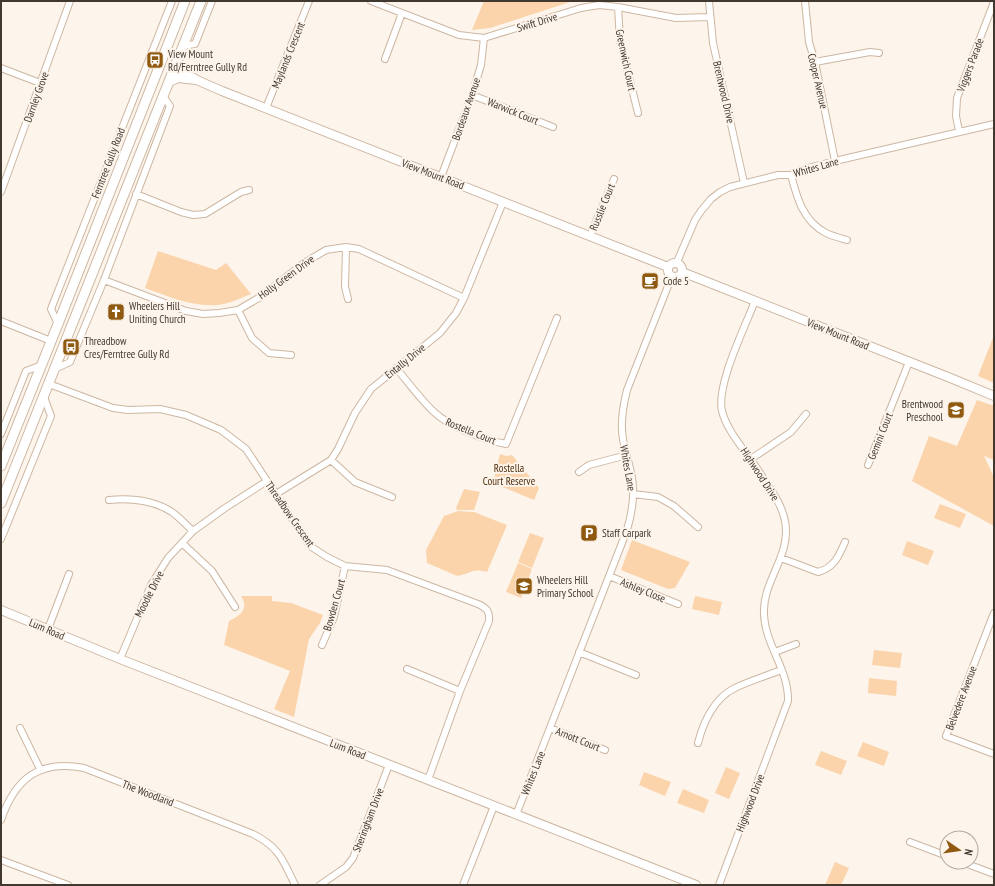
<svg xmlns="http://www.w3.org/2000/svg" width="995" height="886" viewBox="0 0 995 886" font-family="'PT Sans Narrow',sans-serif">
<rect width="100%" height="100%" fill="#fdf4eb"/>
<path fill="#fbd4ac" d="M484 1H573L490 28 472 30Z
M158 251 216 270 226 263 251 294C243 297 233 302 224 304 196 309 170 297 145 288Z
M994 335V383L978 376Z
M977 400 994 406V460L984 456 994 477V526L912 481 929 436 957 446Z
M500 454 506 456 512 455 539 488 534 500 493 483Z
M464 489 480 492 474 510H457L456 508Z
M940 504 966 514 960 528 934 518Z
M458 511 474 512 507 525 487 572C472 568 472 573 458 576V574L457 576 427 563 426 550 444 516Z
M530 533 544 538 532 568 518 562Z
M632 540 690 562 675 588 668 589 621 570Z
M907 541 934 551 928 565 902 555Z
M518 563 532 569 521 598 506 592Z
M241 596H272V601L291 603 323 615 320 623 309 639 294 717 274 709 290 671 224 645 229 621C241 615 249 609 241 596Z
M695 596 722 602 719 615 692 609Z
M874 650 902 653 900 668 872 665Z
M869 678 897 681 896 696 868 693Z
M863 742 889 752 884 766 857 756Z
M821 751 847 761 841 775 815 765Z
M726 767 740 773 729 799 715 793Z
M644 772 671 782 665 796 639 785Z
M683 789 709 800 704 813 677 803Z
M835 862 849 868 841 885H825Z"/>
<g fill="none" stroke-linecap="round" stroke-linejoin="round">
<defs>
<path id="street" d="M371 1 459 35 484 38 581 8 599 5 618 7 676 18 709 17
M709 1 713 43 744 183
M805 1 809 42 815 62 835 161
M618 7 620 41 638 113
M183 46 195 44 212 1
M385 59 402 13
M815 62 870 52 879 53
M1 68 40 83
M472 95 553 127
M266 108 309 1
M959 131 956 116 957 98 994 2
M791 175C797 198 803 221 826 233 832 236 840 238 847 240
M441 177 472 95 481 65 484 38
M1 192 70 1
M136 194 181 212 193 215 205 214 241 192 249 190
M590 236 614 179
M346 247 345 287 348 299
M677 262 695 220 701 211 711 199 720 192 730 187 778 175H791L808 168 835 161 994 124
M104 280 186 311 203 314 219 313 238 310 262 296 304 263 326 250 346 247 359 249 464 298
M238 310 252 338 269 353 291 355
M1 321 51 341
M58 324 51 309 172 1
M396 368C408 382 420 399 434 412 450 427 484 440 506 444L557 318
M55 369 70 362 104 280 170 106 163 96
M49 384 113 408 128 410 160 409 186 415 221 430 246 449 310 546 327 557 345 566 387 570 478 604C487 608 490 612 489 621L460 691 428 780
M1 434 26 371 42 365
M751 459 791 432 806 414
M331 460 355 482 392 497
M868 465 909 362
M579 472 589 465 627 455
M276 494 331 460 338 449 355 413 371 389 440 333 456 313 464 298 503 202
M633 494 658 497 674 506 698 527
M109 500C130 498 153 500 172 512 179 517 186 525 193 531
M1 539 51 416 44 397
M182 543 212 571 235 607
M781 558 818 572C834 568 839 556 845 542
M609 576 678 604
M994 613 946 736 994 754
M48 629 69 574
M322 645 334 617 345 566
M579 652 636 675
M775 652 796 644
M120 659 151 585 168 558 193 531 225 508 267 481
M407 669 460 691
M20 728 40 769
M550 728 605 750
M698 743C703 723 714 698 735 688 749 681 766 676 781 670
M516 815 627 530C632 513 635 496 632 478 630 465 625 452 623 439 620 423 623 406 627 390L672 276
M1 820C15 779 39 759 84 768L253 834C279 847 283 860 295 885
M910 842 947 856
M1 860 68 885
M962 862 994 874
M320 885 346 867 353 858 389 765
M463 885 494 806
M719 885 788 701C789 670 765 645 764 614 762 581 792 555 785 521 782 504 769 487 760 473 748 454 727 432 722 411 716 385 745 327 755 301"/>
<path id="secondary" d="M175 67 199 81 222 91 668 267
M169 82 178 78 196 80
M668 270a7 7 0 1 1 14 0a7 7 0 1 1-14 0Z
M682 272 948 377 994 396
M1 610 120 659 696 885"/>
<path id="primary" d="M1 466 58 324 185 1
M1 503 201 1"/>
</defs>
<use href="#street" stroke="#cdb7a2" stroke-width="8"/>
<use href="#secondary" stroke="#cdb7a2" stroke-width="10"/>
<use href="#primary" stroke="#cdb7a2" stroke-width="11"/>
<use href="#street" stroke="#fff" stroke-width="6"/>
<use href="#secondary" stroke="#fff" stroke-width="8"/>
<use href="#primary" stroke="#fff" stroke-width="9"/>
</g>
<defs>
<symbol id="bus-square" viewBox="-11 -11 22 22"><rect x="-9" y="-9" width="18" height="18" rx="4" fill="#905910" stroke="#fdf4eb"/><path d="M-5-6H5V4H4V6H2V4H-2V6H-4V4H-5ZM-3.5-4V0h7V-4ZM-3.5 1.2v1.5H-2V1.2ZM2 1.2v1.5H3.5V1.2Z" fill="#fff"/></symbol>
<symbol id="cafe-square" viewBox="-11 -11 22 22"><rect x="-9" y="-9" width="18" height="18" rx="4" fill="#905910" stroke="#fdf4eb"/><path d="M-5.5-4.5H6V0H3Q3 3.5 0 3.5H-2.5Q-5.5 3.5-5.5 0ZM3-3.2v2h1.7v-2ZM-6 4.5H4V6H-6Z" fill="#fff"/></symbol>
<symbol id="church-square" viewBox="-11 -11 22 22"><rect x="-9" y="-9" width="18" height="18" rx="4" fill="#905910" stroke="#fdf4eb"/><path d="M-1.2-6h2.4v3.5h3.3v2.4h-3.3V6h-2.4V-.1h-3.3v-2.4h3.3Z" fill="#fff"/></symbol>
<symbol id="school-square" viewBox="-11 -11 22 22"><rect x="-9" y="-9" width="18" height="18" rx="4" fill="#905910" stroke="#fdf4eb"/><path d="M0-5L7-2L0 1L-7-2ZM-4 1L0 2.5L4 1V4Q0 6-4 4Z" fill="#fff"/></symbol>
<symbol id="parking-square" viewBox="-11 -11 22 22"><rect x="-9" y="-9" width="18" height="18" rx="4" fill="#905910" stroke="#fdf4eb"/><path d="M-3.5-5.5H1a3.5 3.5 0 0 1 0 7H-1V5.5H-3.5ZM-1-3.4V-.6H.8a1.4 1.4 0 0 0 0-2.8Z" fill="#fff"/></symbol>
</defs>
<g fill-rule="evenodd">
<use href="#bus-square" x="145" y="50" width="20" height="20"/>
<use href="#cafe-square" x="640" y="271" width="20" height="20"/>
<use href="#church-square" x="106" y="302" width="20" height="20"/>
<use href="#bus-square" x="61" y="337" width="20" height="20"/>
<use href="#school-square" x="946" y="400" width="20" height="20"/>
<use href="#parking-square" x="579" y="523" width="20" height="20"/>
<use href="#school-square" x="514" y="576" width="20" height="20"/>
</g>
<g text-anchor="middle" stroke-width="4" stroke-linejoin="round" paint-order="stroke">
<g font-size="11" fill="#413830" stroke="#fdf4eb">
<text transform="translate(537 22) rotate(-17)" y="4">Swift Drive</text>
<text transform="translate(288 55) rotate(-68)" y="4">Maylands Crescent</text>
<text transform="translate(626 60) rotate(78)" y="4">Greenwich Court</text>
<text transform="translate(970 65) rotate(-69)" y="4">Viggers Parade</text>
<text transform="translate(818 81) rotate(77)" y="4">Cooper Avenue</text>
<text transform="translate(724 92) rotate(77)" y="4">Brentwood Drive</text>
<text transform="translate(36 97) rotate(-70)" y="4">Darnley Grove</text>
<text transform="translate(466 109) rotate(-71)" y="4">Bordeaux Avenue</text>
<text transform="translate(513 111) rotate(22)" y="4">Warwick Court</text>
<text transform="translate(108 163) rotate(-69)" y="4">Ferntree Gully Road</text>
<text transform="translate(816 167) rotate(-16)" y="4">Whites Lane</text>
<text transform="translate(433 174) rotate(21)" y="4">View Mount Road</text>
<text transform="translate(602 207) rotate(-68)" y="4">Russlie Court</text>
<text transform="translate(286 277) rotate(-36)" y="4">Holly Green Drive</text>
<text transform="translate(838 334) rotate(22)" y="4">View Mount Road</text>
<text transform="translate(405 361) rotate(-39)" y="4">Entally Drive</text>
<text transform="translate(471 431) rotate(22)" y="4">Rostella Court</text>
<text transform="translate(880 436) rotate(-68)" y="4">Gemini Court</text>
<text transform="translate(628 468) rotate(80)" y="4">Whites Lane</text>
<text transform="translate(760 474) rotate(57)" y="4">Highwood Drive</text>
<text transform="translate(290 514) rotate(55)" y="4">Threadbow Crescent</text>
<text transform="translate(643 590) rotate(22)" y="4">Ashley Close</text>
<text transform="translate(149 594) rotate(-63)" y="4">Moodie Drive</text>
<text transform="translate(334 605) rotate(-74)" y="4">Bowden Court</text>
<text transform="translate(47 629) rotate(23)" y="4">Lum Road</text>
<text transform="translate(961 698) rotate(-69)" y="4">Belvedere Avenue</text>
<text transform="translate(578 739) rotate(22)" y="4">Arnott Court</text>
<text transform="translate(348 749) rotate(21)" y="4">Lum Road</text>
<text transform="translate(533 773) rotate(-68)" y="4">Whites Lane</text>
<text transform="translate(148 793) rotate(21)" y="4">The Woodland</text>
<text transform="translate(750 803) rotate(-69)" y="4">Highwood Drive</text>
<text transform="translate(368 820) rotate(-69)" y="4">Sheringham Drive</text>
</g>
<g font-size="11" fill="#413830" stroke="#fdf4eb" text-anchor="start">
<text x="168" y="58">View Mount<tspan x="168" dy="13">Rd/Ferntree Gully Rd</tspan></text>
<text x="663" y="285">Code 5</text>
<text x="129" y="310">Wheelers Hill<tspan x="129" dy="13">Uniting Church</tspan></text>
<text x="84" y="345">Threadbow<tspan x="84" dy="13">Cres/Ferntree Gully Rd</tspan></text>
<text x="943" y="408" text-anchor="end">Brentwood<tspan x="943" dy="13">Preschool</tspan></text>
<text x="602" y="537">Staff Carpark</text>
<text x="537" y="584">Wheelers Hill<tspan x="537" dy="13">Primary School</tspan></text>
</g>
<g font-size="11" fill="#4e300c" stroke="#fdf4eb">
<text x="509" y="472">Rostella<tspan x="509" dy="13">Court Reserve</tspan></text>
</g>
</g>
<rect width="995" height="886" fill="none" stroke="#413830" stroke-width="4"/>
<g transform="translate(959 850) rotate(103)"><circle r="19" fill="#fdf4eb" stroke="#b2a9a0"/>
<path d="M0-3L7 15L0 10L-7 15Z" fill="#905910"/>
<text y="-6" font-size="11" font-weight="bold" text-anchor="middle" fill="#413830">N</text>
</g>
</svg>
